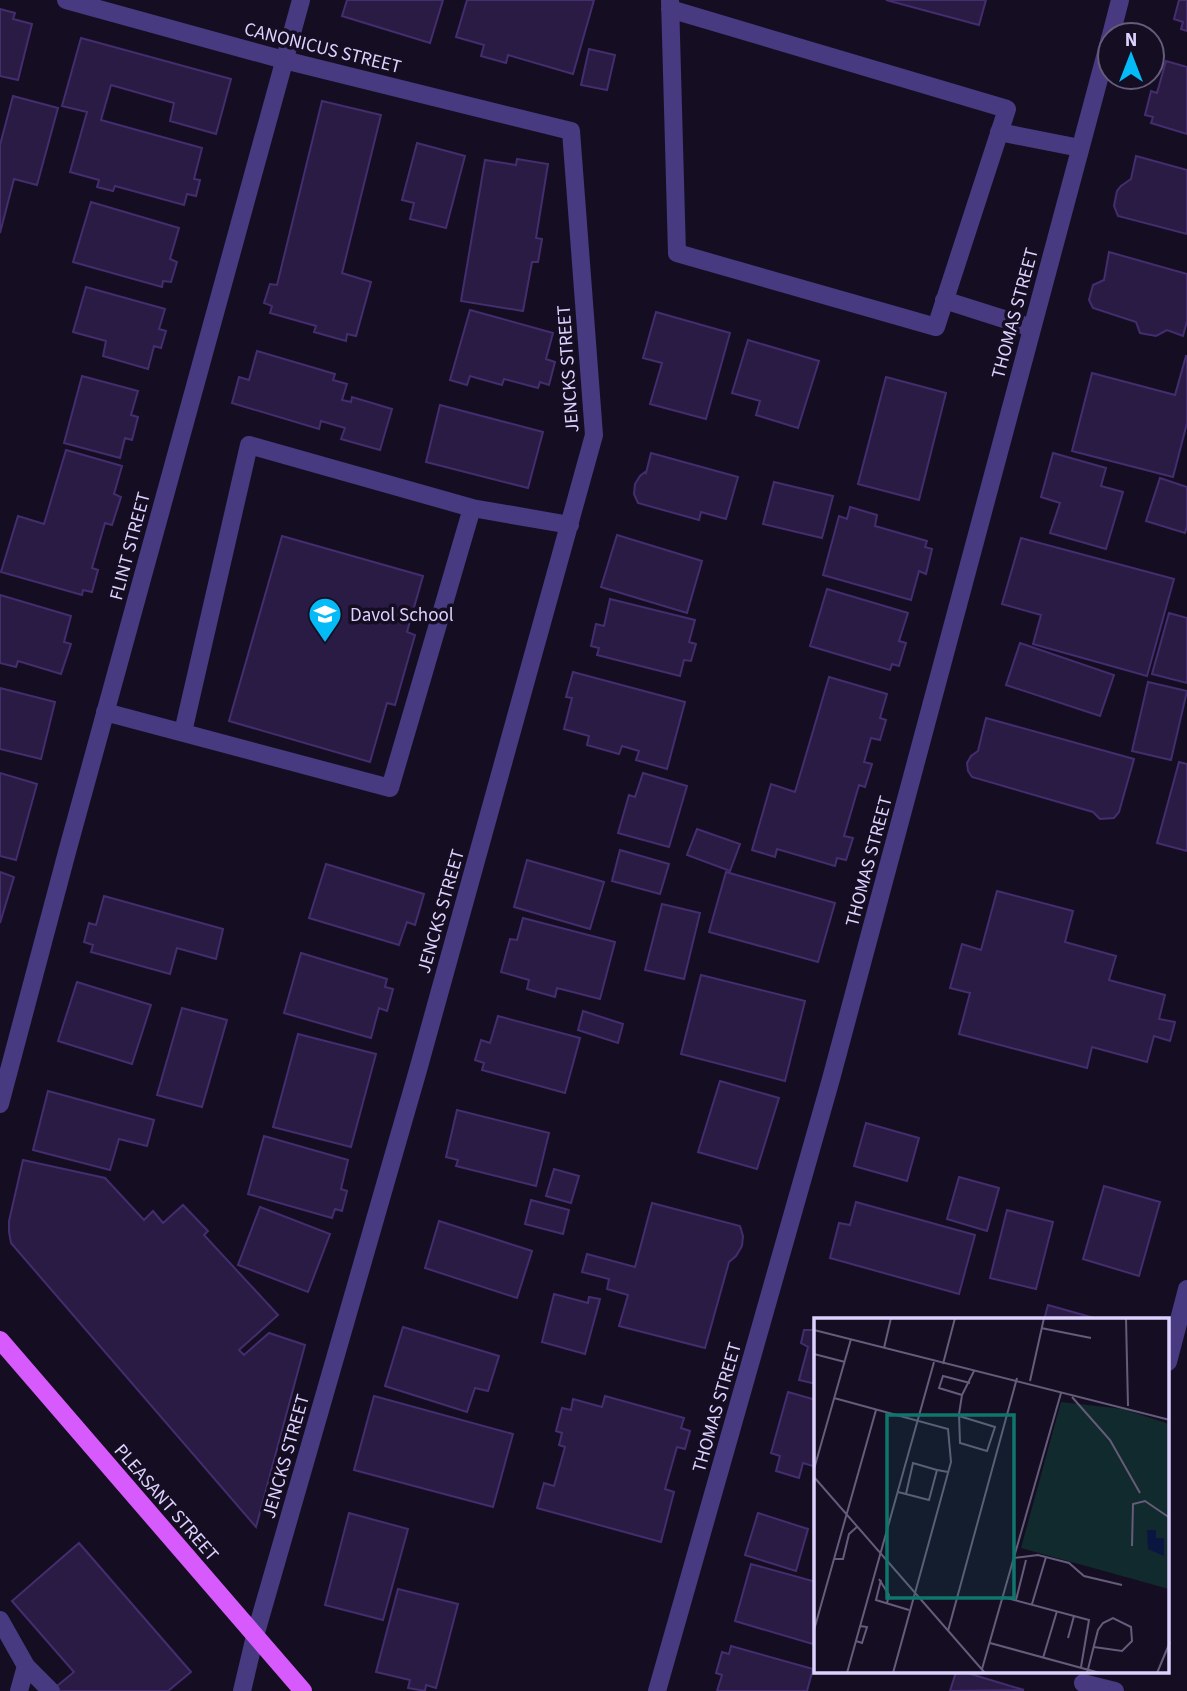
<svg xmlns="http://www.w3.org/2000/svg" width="1187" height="1691" viewBox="0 0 1187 1691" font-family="'Source Sans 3',sans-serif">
<rect width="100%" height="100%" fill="#150e23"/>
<path fill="#291b43" stroke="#442d6f" stroke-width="2" d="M347 0H443L430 43 342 16Z
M467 0H594L573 74 508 55 506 63 481 56 484 45 456 37Z
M886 0H986L979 25Z
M1179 0H1187V31L1181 29 1183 22 1174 19Z
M0 9 15 13 13 19 32 24 18 80 0 76Z
M81 38 231 79 216 134 170 121 174 103 111 85 101 120 202 148 194 179 200 180 196 196 187 194 184 205 115 186 113 191 97 187 99 180 70 172 87 112 62 106Z
M589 49 615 55 607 90 581 85Z
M1166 61 1187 67V134L1151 123 1153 117 1145 115 1151 91 1157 93Z
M13 96 58 108 37 185 14 179 0 233V145Z
M322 101 381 115 342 273 371 282 356 336 347 334 346 341 314 332 316 326 270 313 272 306 264 303 270 284 277 285Z
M417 143 465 156 446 228 410 219 414 203 402 200Z
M1136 156 1187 170V234L1118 216 1114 206 1117 191 1121 186 1131 179Z
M517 159 548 164 536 238 542 239 538 262H532L523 311 461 301 485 160 516 165Z
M91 202 179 228 170 259 177 262 171 282 163 281 162 287 73 262Z
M1109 252 1187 274V321L1183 336 1167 330 1156 336 1140 333 1136 322 1093 308 1089 300 1093 285 1104 280Z
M86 287 165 309 159 329 166 331 161 348 154 346 148 369 103 356 106 341 73 332Z
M470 310 553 333 546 359 555 362 549 385 540 382 538 388 504 379 502 385 470 376 467 385 450 380Z
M656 312 730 333 706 419 650 404 662 363 643 358Z
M748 340 819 361 798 428 756 415 760 401 732 393Z
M257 351 335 374 333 380 347 384 342 400 351 402 352 397 392 409 380 450 341 439 345 428 321 421 319 429 232 403 239 377 249 380Z
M1186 356H1187V423L1173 477 1072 451 1092 373 1175 395Z
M82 376 138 391 131 415 138 417 132 440 125 438 120 458 64 443Z
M886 377 946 393 919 500 858 484Z
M440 405 543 432 528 488 426 462Z
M66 450 122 466 114 494 121 497 112 525 105 523 92 568 98 570 92 592 83 590 82 595 1 572 18 516 44 524Z
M651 453 738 477 726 519 701 512 699 520 638 503 634 494 635 484 640 476 645 472 646 473Z
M1053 453 1106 468 1101 486 1123 492 1106 549 1050 533 1060 503 1041 497Z
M1160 478 1187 487V526L1185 533 1146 521Z
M774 482 833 496 822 538 763 524Z
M850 507 877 515 875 526 927 541 925 547 932 549 926 574 919 571 911 600 823 575 839 516 847 519Z
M617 535 702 561 687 613 601 587Z
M282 536 423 576 407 632 415 635 395 705 387 703 370 762 229 721Z
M1021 538 1174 579 1147 676 1033 644 1041 615 1002 604Z
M827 589 908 613 899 641 906 643 899 666 892 664 890 670 810 646Z
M0 595 71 616 64 642 71 644 61 674 18 661 16 667 0 663Z
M610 599 695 620 689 642 696 644 691 661 684 660 680 676 597 655 599 648 591 646 596 624 604 626Z
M1169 613 1187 618V683L1152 674Z
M1020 643 1114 675 1100 716 1006 685Z
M573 672 685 702 667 769 636 760 639 751 622 746 619 754 587 745 589 736 564 729 572 698 566 697Z
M829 677 887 694 880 718 886 720 880 740 871 738 864 762 872 764 865 787 859 785 844 836 853 838 846 860 837 858 835 866 777 849 775 857 752 850 771 784 795 792Z
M1148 682 1187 691 1171 760 1132 751Z
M0 688 55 702 41 759 0 749Z
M986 718 1134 759 1119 812 1114 818 1100 819 1093 812 972 777 968 771 967 763 971 756 978 751Z
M1179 762 1187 764V851L1157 843Z
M0 773 37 784 16 860 0 856Z
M643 773 687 786 669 847 618 833 629 795 635 797Z
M697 829 740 844 730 871 687 855Z
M620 850 669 864 660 894 612 881Z
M527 860 604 882 590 929 514 907Z
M326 864 424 894 415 925 407 922 399 945 309 918Z
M0 872 14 877 0 923Z
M726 872 835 903 818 962 709 932Z
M997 891 1073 911 1065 942 1116 956 1109 980 1165 995 1159 1019 1175 1022 1170 1041 1154 1036 1147 1062 1092 1047 1087 1068 959 1034 970 993 950 988 962 944 981 950Z
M104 896 223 929 216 959 177 948 170 974 91 952 93 945 84 942 89 923 96 925Z
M662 904 700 913 684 979 645 970Z
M523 918 615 942 600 999 557 988 555 997 527 989 529 980 501 972 510 939 517 940Z
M301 953 387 979 385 987 393 989 387 1011 379 1008 371 1038 284 1013Z
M701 975 805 1001 785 1081 681 1054Z
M77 982 151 1005 132 1064 58 1041Z
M182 1008 227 1020 202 1107 157 1095Z
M583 1011 623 1024 618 1043 578 1030Z
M498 1016 580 1038 565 1093 482 1070 484 1063 475 1060 481 1040 490 1043Z
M298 1034 376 1054 351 1147 273 1127Z
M720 1081 779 1098 757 1169 698 1152Z
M48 1091 154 1120 147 1146 119 1139 110 1170 33 1150Z
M457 1110 549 1133 536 1186 456 1166 458 1160 446 1157Z
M866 1123 919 1138 907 1181 854 1166Z
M264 1136 348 1160 341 1189 347 1191 342 1211 335 1209 332 1218 248 1194Z
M23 1160 105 1178 144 1220 153 1211 163 1223 183 1205 208 1231 204 1235 278 1315 239 1350 244 1355 269 1333 305 1345 256 1527 11 1243 9 1232V1221Z
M554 1169 579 1176 571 1203 546 1196Z
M959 1177 999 1188 987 1231 947 1219Z
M1104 1186 1160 1202 1139 1276 1083 1259Z
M531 1200 569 1210 563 1234 525 1224Z
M856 1202 975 1235 959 1294 830 1258 839 1223 850 1225Z
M652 1203 740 1226 743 1236 742 1246 736 1256 729 1262 705 1348 619 1326 628 1295 607 1289 609 1279 582 1272 587 1254 635 1267Z
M260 1207 330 1234 308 1292 238 1265Z
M1007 1210 1053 1222 1036 1289 990 1278Z
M439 1221 532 1251 517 1298 425 1268Z
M554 1294 588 1303 589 1297 600 1299 585 1354 542 1342Z
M1048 1305 1101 1320H1044Z
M815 1319 817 1320 816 1384 799 1380 808 1347 801 1343 804 1330H813Z
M403 1327 499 1356 488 1391 475 1388 467 1412 385 1386Z
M788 1392 816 1400V1467L803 1463 799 1478 776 1471 780 1456 771 1453Z
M374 1396 513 1434 493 1507 354 1470Z
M605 1396 684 1418 681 1428 690 1431 685 1449 677 1447 665 1489 674 1492 661 1542 537 1508 544 1483 554 1486 565 1447 559 1445 562 1433 556 1431 562 1408 571 1410 573 1399 602 1407Z
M349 1513 408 1529 383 1620 325 1605Z
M758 1513 808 1529 796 1571 745 1555Z
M79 1543 191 1672 168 1691H51L74 1672 12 1601Z
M751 1564 816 1582V1645L735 1621Z
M398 1589 458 1604 436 1688 426 1685 425 1691 408 1688 410 1680 376 1672Z
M731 1646 813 1669 807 1691H717L722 1675 716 1673 722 1652 729 1654Z
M956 1672H964L1024 1690 950 1691Z"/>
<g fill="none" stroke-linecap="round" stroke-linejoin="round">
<path stroke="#473a81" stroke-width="18" d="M66 0 284 60 571 131 594 435 418 1070 255 1636 242 1691
M670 0 677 253 936 327 1007 109 670 9
M1111 35 1120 0
M999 132 1080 148
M944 300 1032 328
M105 712 390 788 472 508 570 525
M183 732 249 445 472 508
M0 1104 67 852 301 0
M1168 1362 1187 1289
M0 1620 26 1666 19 1691
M26 1666 51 1691
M1083 1683 1115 1691
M657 1691 831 1079 1110 38"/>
<path stroke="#d75afc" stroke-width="18" d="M0 1340 303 1691"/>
</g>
<defs>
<symbol id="school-pin" viewBox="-11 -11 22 30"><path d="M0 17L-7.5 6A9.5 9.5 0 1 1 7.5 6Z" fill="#04bbf7" stroke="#150e23"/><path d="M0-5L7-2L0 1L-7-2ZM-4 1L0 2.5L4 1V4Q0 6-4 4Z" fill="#fff"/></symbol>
</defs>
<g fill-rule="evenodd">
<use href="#school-pin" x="306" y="595" width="38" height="52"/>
</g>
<g text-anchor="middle" stroke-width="7" stroke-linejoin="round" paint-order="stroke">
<g font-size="19" fill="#ddd1fe" stroke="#150e23">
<text transform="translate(323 47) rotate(14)" y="7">CANONICUS STREET</text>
<text transform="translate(1014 313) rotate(-75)" y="7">THOMAS STREET</text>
<text transform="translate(567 369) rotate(-94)" y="7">JENCKS STREET</text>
<text transform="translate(129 546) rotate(-75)" y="7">FLINT STREET</text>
<text transform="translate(868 861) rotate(-75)" y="7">THOMAS STREET</text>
<text transform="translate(440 911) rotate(-74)" y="7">JENCKS STREET</text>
<text transform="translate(716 1407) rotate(-74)" y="7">THOMAS STREET</text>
<text transform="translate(285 1456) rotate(-74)" y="7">JENCKS STREET</text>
<text transform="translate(167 1502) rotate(49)" y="7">PLEASANT STREET</text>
</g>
<g font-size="19" fill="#ddd1fe" stroke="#150e23" text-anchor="start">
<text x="350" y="621">Davol School</text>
</g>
</g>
<g transform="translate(814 1318)">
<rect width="355" height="355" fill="#150e23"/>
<path d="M247 84 309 91 355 106V271L207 230Z" fill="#112a2d"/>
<path d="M333 212H342V220H350V238L334 231Z" fill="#0a1640"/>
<path fill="none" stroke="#655c7b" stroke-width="2" d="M312 0 314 88M227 10 277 20M0 12 356 102M70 30 77 0M0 36 31 44M129 46 141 0M216 63 230 0M148 77 125 70 129 58 156 65M258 79 296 122 326 175M20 80 134 111 137 144 79 355M145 98 181 109 173 133 146 125 145 96 148 77 160 53M0 151 37 21M0 159 171 355M84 174 115 182 123 152 134 154M92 176 99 145 123 152M318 228 319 186 331 183 356 200M199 240 224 237 255 245 270 258 308 267M20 241H29L35 216 44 208M65 261 75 277 73 285M67 262 62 282 95 292M189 279 275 302 267 349M202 282 212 242M218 286 232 239M0 312 62 92M134 313 203 60M254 320 260 298M42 323 48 325 53 309 46 308M176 325 286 355M229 340 243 293M168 351 247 75M33 355 120 44M273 355 284 312 289 305 299 300 317 309 318 323 308 333 280 329M343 355 356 324"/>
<path fill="#0f766e" fill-opacity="0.15" stroke="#0f766e" stroke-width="3.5" d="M73 97H200V280H73Z"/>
<rect width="355" height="355" fill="none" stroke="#ddd1fe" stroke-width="3.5"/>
</g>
<g transform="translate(1131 56)"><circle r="33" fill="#150e23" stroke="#655c7b" stroke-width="2"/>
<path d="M0-5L12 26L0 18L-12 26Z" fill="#04bbf7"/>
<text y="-10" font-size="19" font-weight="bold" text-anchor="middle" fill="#ddd1fe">N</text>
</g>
</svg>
